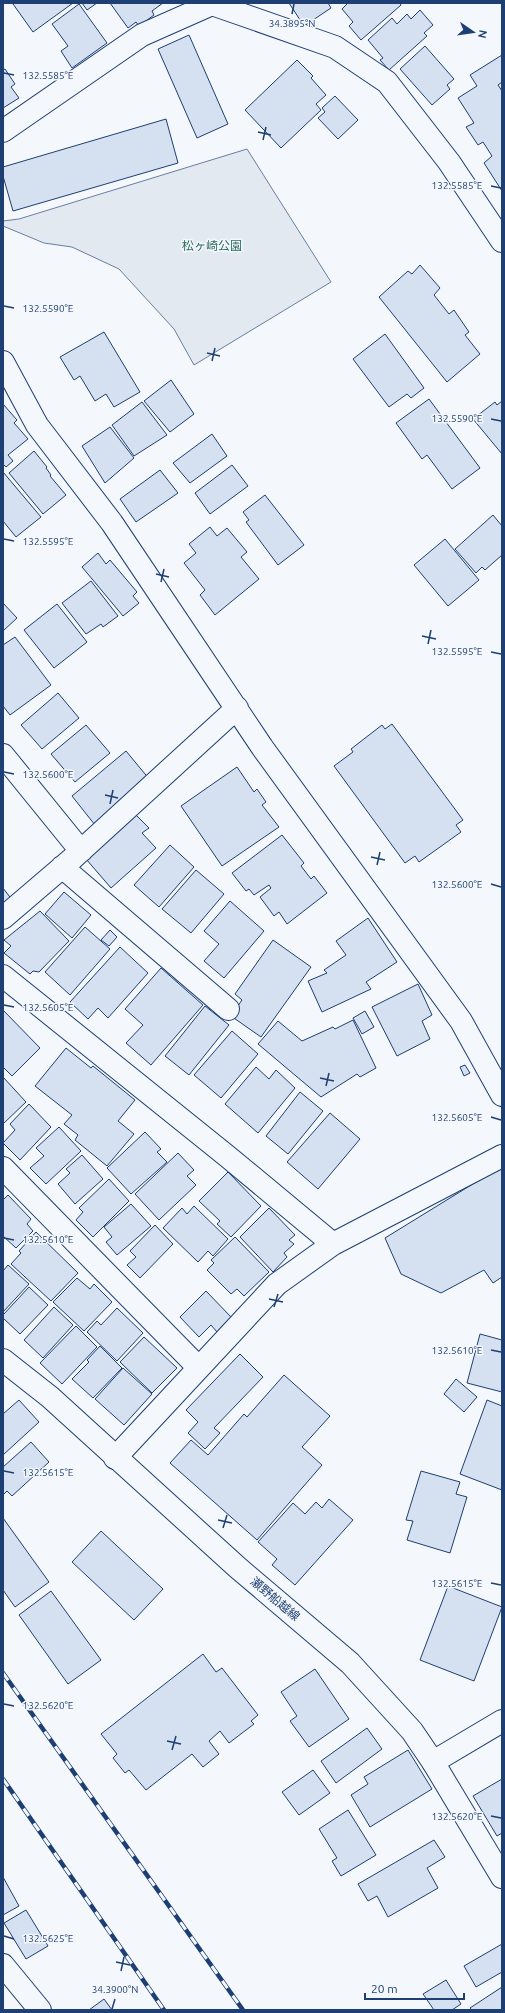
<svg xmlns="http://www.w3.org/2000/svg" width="505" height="2013" viewBox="0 0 505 2013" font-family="Ubuntu,'Noto Sans JP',sans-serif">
<rect width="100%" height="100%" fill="#f4f7fb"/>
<path fill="#e3e9f0" stroke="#687fa3" d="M247 149 331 282 194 365 174 329 119 269 72 247 44 243 3 226V221L19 219Z"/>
<path fill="#d5e0f0" stroke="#1d3f73" d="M15 3H73L33 32 13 4Z
M82 3H97L87 10Z
M110 3H163L152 11 154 15 139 26 136 22 128 28Z
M289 3H328L331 8 304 26Z
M348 3H400L401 5 361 40 349 26 353 22 342 9Z
M79 4 107 43 72 68 61 51 68 46 52 24Z
M420 10 433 25 424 33 427 36 389 70 380 60 383 58 368 40 392 18 397 24 407 14 411 19Z
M189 35 228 124 197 138 158 49Z
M425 46 454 79 447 85 450 89 432 105 400 69Z
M502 55V82L498 85 502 91V191L484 163 492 156 483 142 478 145 466 127 474 123 458 98 477 86 470 75Z
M297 60 313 76 311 78 326 95 316 104 321 110 281 148 245 110Z
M5 69 15 84 11 87 19 98 3 108V70Z
M335 96 358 120 338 139 318 118 325 112 322 108Z
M166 119 178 163 13 211 3 176V167Z
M420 265 440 288 434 295 449 314 454 310 469 332 465 335 480 354 447 382 379 297 408 271 412 274Z
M104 332 140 392 114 407 106 394 95 401 80 376 74 380 60 357Z
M385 334 424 388 411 398 407 394 389 407 353 359Z
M171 380 194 414 170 432 144 401Z
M429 399 480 468 452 489 427 455 422 459 396 423Z
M502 401V454L473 419 495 402 497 405Z
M142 402 167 435 134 456 112 425Z
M3 404 17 420 14 423 28 439 8 455 13 461 6 467 3 464Z
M110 427 134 458 105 483 82 446Z
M212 434 227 456 190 483 173 463Z
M34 451 47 467 46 468 51 475 50 476 66 495 43 514 9 473Z
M232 465 248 486 210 514 195 493Z
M160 470 178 493 136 522 120 499Z
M3 472 41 517 16 537 3 521Z
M265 495 304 545 278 565 246 522 249 520 243 512Z
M493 515 502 526V555L485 570 482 567 476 573 455 549Z
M210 527 217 536 227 528 247 552 241 557 259 579 215 615 200 595 205 590 184 563 196 553 189 544Z
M445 539 479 580 448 606 414 565Z
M98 553 106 564 110 560 137 592 133 596 139 603 123 616 82 567Z
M91 581 118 616 103 627 101 624 86 634 62 603Z
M3 603 17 618 3 631Z
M57 604 87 642 54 668 24 630Z
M15 637 51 685 10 715 3 706V645Z
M58 693 79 718 42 749 21 725Z
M392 724 463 820 456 825 461 832 419 862 415 856 405 863 334 766 353 752 351 749 382 725 385 729Z
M86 725 110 753 75 782 51 754Z
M126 751 150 780 95 825 72 796Z
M237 767 254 792 257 789 266 802 262 805 279 827 222 866 181 806Z
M136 815 149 828 142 833 156 848 111 888 86 859Z
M282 835 304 863 301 866 311 879 314 876 327 893 287 924 279 912 274 916 260 897 271 888 269 885 254 895 249 889 246 891 232 873Z
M170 845 194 867 159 907 134 885Z
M196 870 224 894 191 933 162 909Z
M3 888 13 901 3 908Z
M64 892 91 915 72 938 45 914Z
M230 901 264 931 224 978 204 961 219 944 204 931Z
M40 911 69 941 39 972 33 971 30 974 4 953 11 946 4 940Z
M368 918 397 962 366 982 371 989 322 1012 308 981 327 973 324 970 346 955 336 941Z
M85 927 110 949 70 995 45 972Z
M110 930 117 937 109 946 101 940Z
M273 940 311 967 261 1037 231 1016 242 1000 235 994Z
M120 947 148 973 108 1018 98 1008 88 1019 70 1002Z
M161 968 203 1005 151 1065 126 1043 143 1025 125 1009Z
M418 984 432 1015 422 1021 430 1039 397 1056 372 1007Z
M205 1006 229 1025 189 1075 165 1056Z
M3 1010 40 1048 12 1076 3 1067Z
M365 1011 374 1027 362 1034 353 1018Z
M353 1020 376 1068 360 1077 357 1074 321 1097 258 1044 278 1021 302 1041 333 1027 335 1029Z
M232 1031 258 1054 221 1098 194 1075Z
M66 1048 91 1068 93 1066 135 1100 118 1121 134 1134 107 1166 75 1140 78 1135 64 1124 72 1115 35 1086Z
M465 1065 470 1073 464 1076 460 1067Z
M256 1067 269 1079 276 1070 295 1088 258 1133 225 1104Z
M3 1077 26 1102 3 1124Z
M300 1092 323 1111 288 1154 266 1136Z
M29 1104 51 1127 20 1160 3 1143 15 1130 10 1124Z
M330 1113 360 1139 318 1189 287 1162Z
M59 1127 81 1151 46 1184 30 1168 44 1156 36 1148Z
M145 1132 161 1149 157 1152 167 1162 131 1194 107 1168Z
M178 1153 194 1170 187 1176 196 1185 159 1220 135 1194Z
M82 1155 103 1179 75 1204 58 1184 70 1173 66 1169Z
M502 1166V1277L493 1283 484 1270 441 1293 401 1274 385 1238Z
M228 1172 261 1206 231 1237 217 1224 220 1221 199 1201Z
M109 1179 129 1201 93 1237 76 1220 83 1212 79 1208Z
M8 1195 31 1219 27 1224 33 1231 16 1248 3 1236V1200Z
M131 1204 151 1226 117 1255 106 1242 112 1237 104 1227Z
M194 1206 228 1239 213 1256 208 1251 198 1262 163 1228 182 1208 187 1214Z
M269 1208 295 1235 289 1240 294 1244 284 1253 287 1257 273 1272 240 1237Z
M155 1225 173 1244 140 1278 127 1265 136 1257 130 1251Z
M36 1232 78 1273 51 1301 11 1264 21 1253 19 1251Z
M235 1237 269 1272 244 1296 237 1289 231 1294 207 1270 214 1263 211 1260Z
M8 1265 29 1284 3 1312V1271Z
M77 1278 90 1289 94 1284 112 1302 84 1331 53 1302Z
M29 1287 48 1305 20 1334 3 1318V1315Z
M206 1291 231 1317 217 1332 211 1325 199 1337 180 1317Z
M54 1307 73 1325 43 1358 24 1340Z
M117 1308 143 1333 117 1361 87 1332 97 1321 101 1325Z
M76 1326 97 1347 62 1384 40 1363Z
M480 1334 502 1340V1392L467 1383Z
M144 1337 177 1368 152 1393 120 1362Z
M100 1346 122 1368 93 1398 72 1379 89 1362 87 1360Z
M240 1354 263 1377 214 1428 220 1433 205 1449 188 1433 198 1422 186 1410Z
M123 1368 152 1394 124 1425 95 1399Z
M284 1375 330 1416 302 1447 322 1465 257 1540 170 1463 191 1440 208 1455 244 1414 247 1417Z
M456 1379 477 1397 464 1412 444 1394Z
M19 1400 39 1422 3 1455V1414Z
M487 1400 502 1406V1490L460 1474Z
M31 1442 49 1462 12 1496 7 1491 3 1495V1467Z
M421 1471 460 1482 456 1494 467 1497 450 1553 407 1540 413 1521 406 1520Z
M329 1499 353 1520 295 1585 272 1565 277 1559 258 1542 293 1503 305 1514 316 1502 322 1508Z
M3 1518 49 1582 15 1607 3 1590Z
M101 1531 163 1589 134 1620 72 1562Z
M448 1586 502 1607 474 1681 420 1660Z
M51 1591 101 1660 68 1684 19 1615Z
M203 1654 216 1672 222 1668 258 1715 251 1721 254 1724 229 1743 220 1731 209 1741 219 1754 203 1767 192 1754 146 1790 129 1770 125 1773 113 1758 117 1754 101 1734Z
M315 1669 349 1719 309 1747 290 1721 297 1716 281 1692Z
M367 1728 382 1749 336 1783 321 1761Z
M408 1750 432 1789 370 1827 351 1795 368 1784 364 1777Z
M313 1770 330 1793 299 1815 282 1792Z
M502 1779V1833L497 1836 473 1796Z
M348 1810 376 1855 341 1876 332 1861 337 1858 319 1829Z
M434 1840 445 1857 427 1868 438 1888 388 1917 377 1896 368 1901 358 1884Z
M3 1877 19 1906 3 1915Z
M26 1910 48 1946 26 1959 4 1923Z
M502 1944V1972L476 1987 464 1966Z
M446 1980 461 2004 452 2010H434L423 1994Z
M502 1987V2010H472L470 2008Z
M104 1999 112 2010H89Z"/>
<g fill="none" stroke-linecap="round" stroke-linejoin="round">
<defs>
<path id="minor" d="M3 131 142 35 212 4 335 47 387 82 449 162 502 241
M3 362 37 425 112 523 262 747 461 1021 502 1095
M3 755 81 851
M62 867 228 1009
M3 918 73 858 237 708
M3 976 227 1156 333 1244
M3 1168 199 1368
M115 1458 277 1284 333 1244 502 1156
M433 1762 502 1721
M3 1965 40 2010"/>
<path id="major" d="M3 1360 50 1397 237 1567 350 1663 412 1731 433 1762 502 1877"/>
</defs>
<use href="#minor" stroke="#1d3f73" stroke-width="24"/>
<use href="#major" stroke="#1d3f73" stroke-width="24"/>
<use href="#minor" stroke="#f4f7fb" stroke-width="22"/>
<use href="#major" stroke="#f4f7fb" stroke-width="22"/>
<defs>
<path id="rail" d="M3 1673 243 2010
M3 1779 164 2010"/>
</defs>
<use href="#rail" stroke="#1d3f73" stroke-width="4.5"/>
<use href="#rail" stroke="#f4f7fb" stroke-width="3" stroke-dasharray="9" stroke-linecap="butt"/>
</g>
<path fill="none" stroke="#1d3f73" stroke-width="1.5" d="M292 14 294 4M4 73 14 75M258 132 271 135M263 140 266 127M491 186 501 188M4 306 14 308M207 353 220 356M212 361 215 348M491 419 501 421M4 539 14 541M156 574 169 577M161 582 164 569M422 636 436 639M428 644 431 630M491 652 501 654M4 772 14 774M105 795 118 798M110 804 113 790M371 857 385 860M377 865 380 852M491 884 501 887M4 1005 14 1007M320 1078 334 1081M326 1086 329 1073M491 1117 501 1120M4 1238 14 1240M269 1299 283 1302M274 1307 278 1294M491 1350 501 1352M4 1471 14 1473M218 1520 232 1523M223 1528 227 1515M491 1583 501 1585M4 1704 14 1706M167 1741 181 1744M172 1750 176 1736M491 1816 501 1818M4 1936 14 1939M116 1962 130 1965M121 1971 124 1957M112 2009 115 1999"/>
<g text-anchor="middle" stroke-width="3" stroke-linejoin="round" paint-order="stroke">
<g font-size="12" fill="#2c6c60" stroke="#f4f7fb">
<text x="212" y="250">松ヶ崎公園</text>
</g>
<g font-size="12" fill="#1d3f73" stroke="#f4f7fb">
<text transform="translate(275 1599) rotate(40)" y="4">瀬野船越線</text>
</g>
</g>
<g font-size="10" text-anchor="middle" fill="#1d3f73" stroke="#f4f7fb" stroke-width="3" stroke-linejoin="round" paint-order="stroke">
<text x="292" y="27">34.3895°N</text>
<text x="48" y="79">132.5585°E</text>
<text x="457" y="189">132.5585°E</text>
<text x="48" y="312">132.5590°E</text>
<text x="457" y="422">132.5590°E</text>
<text x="48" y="545">132.5595°E</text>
<text x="457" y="655">132.5595°E</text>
<text x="48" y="778">132.5600°E</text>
<text x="457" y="888">132.5600°E</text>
<text x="48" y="1011">132.5605°E</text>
<text x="457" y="1121">132.5605°E</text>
<text x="48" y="1243">132.5610°E</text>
<text x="457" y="1354">132.5610°E</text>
<text x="48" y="1476">132.5615°E</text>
<text x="457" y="1587">132.5615°E</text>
<text x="48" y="1709">132.5620°E</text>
<text x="457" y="1820">132.5620°E</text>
<text x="48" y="1942">132.5625°E</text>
<text x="115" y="1993">34.3900°N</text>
</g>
<rect width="505" height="2013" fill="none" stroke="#1d3f73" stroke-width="8"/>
<g transform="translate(473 32) rotate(103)" stroke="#f4f7fb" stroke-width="3" paint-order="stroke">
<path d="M0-3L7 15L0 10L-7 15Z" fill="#1d3f73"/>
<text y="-6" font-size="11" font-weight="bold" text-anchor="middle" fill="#1d3f73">N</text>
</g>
<path d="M365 1993v6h99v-6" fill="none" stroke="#1d3f73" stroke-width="2"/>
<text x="371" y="1993" font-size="12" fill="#1d3f73" stroke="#f4f7fb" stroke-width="3" paint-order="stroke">20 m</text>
</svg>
